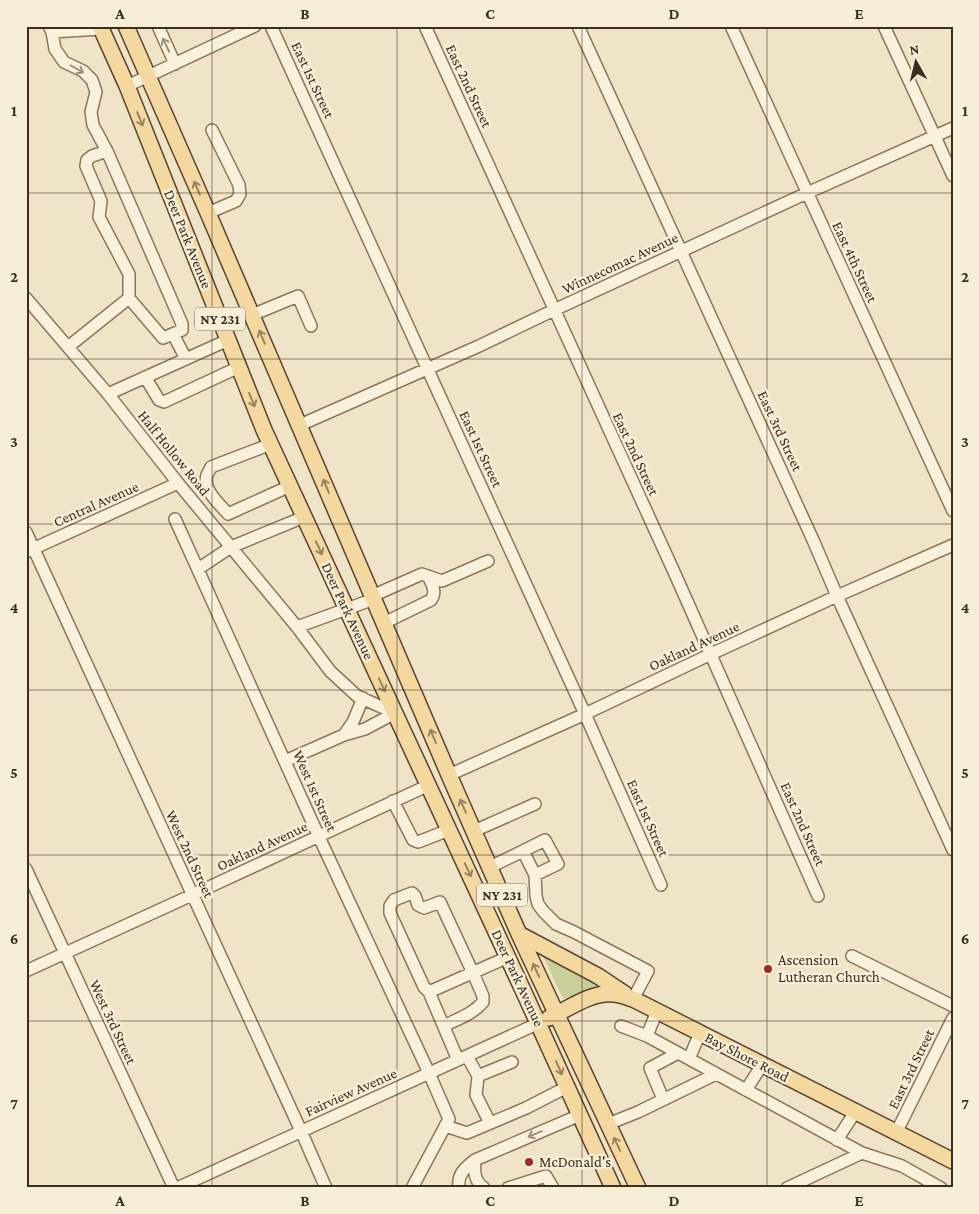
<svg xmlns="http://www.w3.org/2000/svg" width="979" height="1214" viewBox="0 0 979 1214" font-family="'Crimson Pro',serif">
<rect width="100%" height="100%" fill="#f0e4c8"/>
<path fill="#c9cf9b" d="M542 954 600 985 563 999Z"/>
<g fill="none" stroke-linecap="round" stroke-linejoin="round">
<defs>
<path id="minor" d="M49 26 52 32 101 29
M158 26 175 64
M271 26 585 714 661 885
M425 26 675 574 818 896
M578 26 813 540 837 596 953 850
M731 26 953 511
M884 26 953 176
M52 32 55 49 64 62 83 71 92 80 96 92 91 112 93 125 107 151 182 324V330L163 338 129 298V274L99 217 101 201 86 166 87 160 92 156 107 151
M127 86 255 26
M208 213 236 201 240 194 239 185 212 130
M26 298 108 394 178 483 297 627 330 671 357 696 395 713
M252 315 298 296 311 326
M173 334 186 359
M68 347 129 298
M145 377 159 400 164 402 239 367
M108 394 228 340
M300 425 479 346 554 310 807 193 953 128
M271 444 211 467C210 470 208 472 207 475 202 490 220 504 228 514L290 486
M175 519 319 837 429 1073 449 1119 412 1188
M26 532 301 1131 326 1188
M26 552 178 483
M198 569 231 547 304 517
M372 596 422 574 442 581 488 561
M384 623 431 600C437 592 432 584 428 576
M297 627 374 599
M344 735 353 722 363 698
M285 761 344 735 365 729 395 713
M449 775 585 714 711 654 837 596 953 545
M393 801 413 840 418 842 449 830
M474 831 535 804
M523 851 545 840 558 864 535 875
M490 867 523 851 535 875 536 896 538 904 543 911 556 924 574 932 648 971 633 999
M26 869 174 1188
M852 956 953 1006
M26 971 192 895 429 785
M429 992 458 1060
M444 1026C457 1019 473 1014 483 1002V996L473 973 440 902 424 908 418 905 415 896 412 893 394 900 390 906V913L424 987 429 992 508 957
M621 1026 647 1036 862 1153 787 1188
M647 1036 657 1011
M467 1056 478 1076 512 1062
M689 1059 700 1033
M478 1076 476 1095 490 1123
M746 1090 762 1065
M663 1099 650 1068 678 1053
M608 1124 638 1112 716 1074
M445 1126 467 1133 526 1108 567 1087
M896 1133 953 1018
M837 1140 855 1112
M862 1153 902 1166 941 1188
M475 1160C474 1171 474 1181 484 1188
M177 1188 539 1023
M459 1188C457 1174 465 1168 475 1160L580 1115
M508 1188 546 1176 553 1188"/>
<path id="major" d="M100 26 127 86 264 430 527 999 613 1188
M126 26 208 213 449 775 519 934 638 1188
M519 934 598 976 625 994
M549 1018C568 1009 591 992 613 994 620 994 626 997 633 999L953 1161"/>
</defs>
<use href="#minor" stroke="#8d765c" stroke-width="14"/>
<use href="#major" stroke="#5b4430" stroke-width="18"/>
<use href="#minor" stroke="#faf1dc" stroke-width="11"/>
<use href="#major" stroke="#f3d9a0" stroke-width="15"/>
</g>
<defs><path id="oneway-shaft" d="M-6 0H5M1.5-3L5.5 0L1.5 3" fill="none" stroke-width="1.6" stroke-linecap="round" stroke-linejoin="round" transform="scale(1.25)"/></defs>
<g stroke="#9c907e">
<use href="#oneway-shaft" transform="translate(166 45) rotate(-115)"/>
<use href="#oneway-shaft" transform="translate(77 69) rotate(30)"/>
<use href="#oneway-shaft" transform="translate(535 1134) rotate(157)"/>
</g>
<g stroke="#988460">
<use href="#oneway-shaft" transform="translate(140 119) rotate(68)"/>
<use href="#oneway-shaft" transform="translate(197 188) rotate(-113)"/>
<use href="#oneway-shaft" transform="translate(262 337) rotate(-113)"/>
<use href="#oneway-shaft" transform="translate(252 400) rotate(68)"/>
<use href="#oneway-shaft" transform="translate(326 486) rotate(-113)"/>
<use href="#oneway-shaft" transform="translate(319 548) rotate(65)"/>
<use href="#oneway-shaft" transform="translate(382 685) rotate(65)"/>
<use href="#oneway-shaft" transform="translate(433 736) rotate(-113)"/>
<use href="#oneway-shaft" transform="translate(463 806) rotate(-114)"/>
<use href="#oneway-shaft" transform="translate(468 870) rotate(65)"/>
<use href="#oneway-shaft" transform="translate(536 970) rotate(-115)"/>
<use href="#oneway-shaft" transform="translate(559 1068) rotate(66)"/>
<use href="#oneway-shaft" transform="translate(617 1144) rotate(-115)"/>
</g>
<path fill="none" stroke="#3d2e20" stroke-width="1" stroke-opacity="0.55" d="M212 26V1188M397 26V1188M582 26V1188M767 26V1188M26 193H953M26 359H953M26 524H953M26 690H953M26 855H953M26 1021H953"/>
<g fill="#9e2a2b" stroke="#f7eed8" stroke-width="2">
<circle cx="768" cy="969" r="5"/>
<circle cx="529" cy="1162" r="5"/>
</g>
<g text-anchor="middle" stroke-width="5" stroke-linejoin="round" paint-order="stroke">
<g fill="#f7eed8" stroke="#756857" stroke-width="1">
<rect x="195" y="307.5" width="50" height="23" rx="4"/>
<rect x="477" y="883.5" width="50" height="23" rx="4"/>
</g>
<g font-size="14" font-weight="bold" fill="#3d2e20">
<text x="220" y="324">NY 231</text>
<text x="502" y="900">NY 231</text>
</g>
<g font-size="15" fill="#3d2e20" stroke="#f7eed8">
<text transform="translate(313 80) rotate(65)" y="5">East 1st Street</text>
<text transform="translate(469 86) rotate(65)" y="5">East 2nd Street</text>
<text transform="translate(188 239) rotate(68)" y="5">Deer Park Avenue</text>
<text transform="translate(855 262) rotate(65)" y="5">East 4th Street</text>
<text transform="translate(620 263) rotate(-25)" y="5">Winnecomac Avenue</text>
<text transform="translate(780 431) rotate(65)" y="5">East 3rd Street</text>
<text transform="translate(481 449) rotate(65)" y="5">East 1st Street</text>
<text transform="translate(174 453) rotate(51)" y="5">Half Hollow Road</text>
<text transform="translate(636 454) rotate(65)" y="5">East 2nd Street</text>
<text transform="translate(96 504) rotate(-24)" y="5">Central Avenue</text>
<text transform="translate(348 611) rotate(65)" y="5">Deer Park Avenue</text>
<text transform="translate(694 646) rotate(-25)" y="5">Oakland Avenue</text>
<text transform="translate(315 791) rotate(66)" y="5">West 1st Street</text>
<text transform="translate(648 818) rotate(66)" y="5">East 1st Street</text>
<text transform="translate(803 824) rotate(66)" y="5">East 2nd Street</text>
<text transform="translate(262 846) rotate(-25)" y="5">Oakland Avenue</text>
<text transform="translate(190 854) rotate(65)" y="5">West 2nd Street</text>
<text transform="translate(518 978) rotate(65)" y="5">Deer Park Avenue</text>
<text transform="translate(113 1022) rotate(65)" y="5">West 3rd Street</text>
<text transform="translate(747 1057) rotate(27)" y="5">Bay Shore Road</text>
<text transform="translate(911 1069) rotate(-64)" y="5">East 3rd Street</text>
<text transform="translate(351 1092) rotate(-24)" y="5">Fairview Avenue</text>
</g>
<g font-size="15" fill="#3d2e20" stroke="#f7eed8" text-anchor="start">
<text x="778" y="965">Ascension<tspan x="778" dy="17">Lutheran Church</tspan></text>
<text x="539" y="1167">McDonald's</text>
</g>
</g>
<rect width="979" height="1214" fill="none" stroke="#f7eed8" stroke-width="55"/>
<g transform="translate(916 62) rotate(352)" stroke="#f7eed8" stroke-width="4" paint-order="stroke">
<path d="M0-4L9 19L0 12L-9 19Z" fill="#3d2e20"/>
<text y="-8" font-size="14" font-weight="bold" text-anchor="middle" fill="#3d2e20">N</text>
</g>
<rect x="28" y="28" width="924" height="1158" fill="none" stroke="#3d2e20" stroke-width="2"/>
<g font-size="16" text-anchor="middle" font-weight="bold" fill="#3d2e20">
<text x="120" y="19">A</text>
<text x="305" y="19">B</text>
<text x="490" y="19">C</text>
<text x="674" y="19">D</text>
<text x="859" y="19">E</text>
<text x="14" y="116">1</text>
<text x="965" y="116">1</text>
<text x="14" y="282">2</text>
<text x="965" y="282">2</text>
<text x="14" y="447">3</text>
<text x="965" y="447">3</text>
<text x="14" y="613">4</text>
<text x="965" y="613">4</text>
<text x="14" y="778">5</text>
<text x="965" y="778">5</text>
<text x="14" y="944">6</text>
<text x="965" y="944">6</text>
<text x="14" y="1109">7</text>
<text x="965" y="1109">7</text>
<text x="120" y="1206">A</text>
<text x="305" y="1206">B</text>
<text x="490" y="1206">C</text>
<text x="674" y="1206">D</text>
<text x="859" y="1206">E</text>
</g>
</svg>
